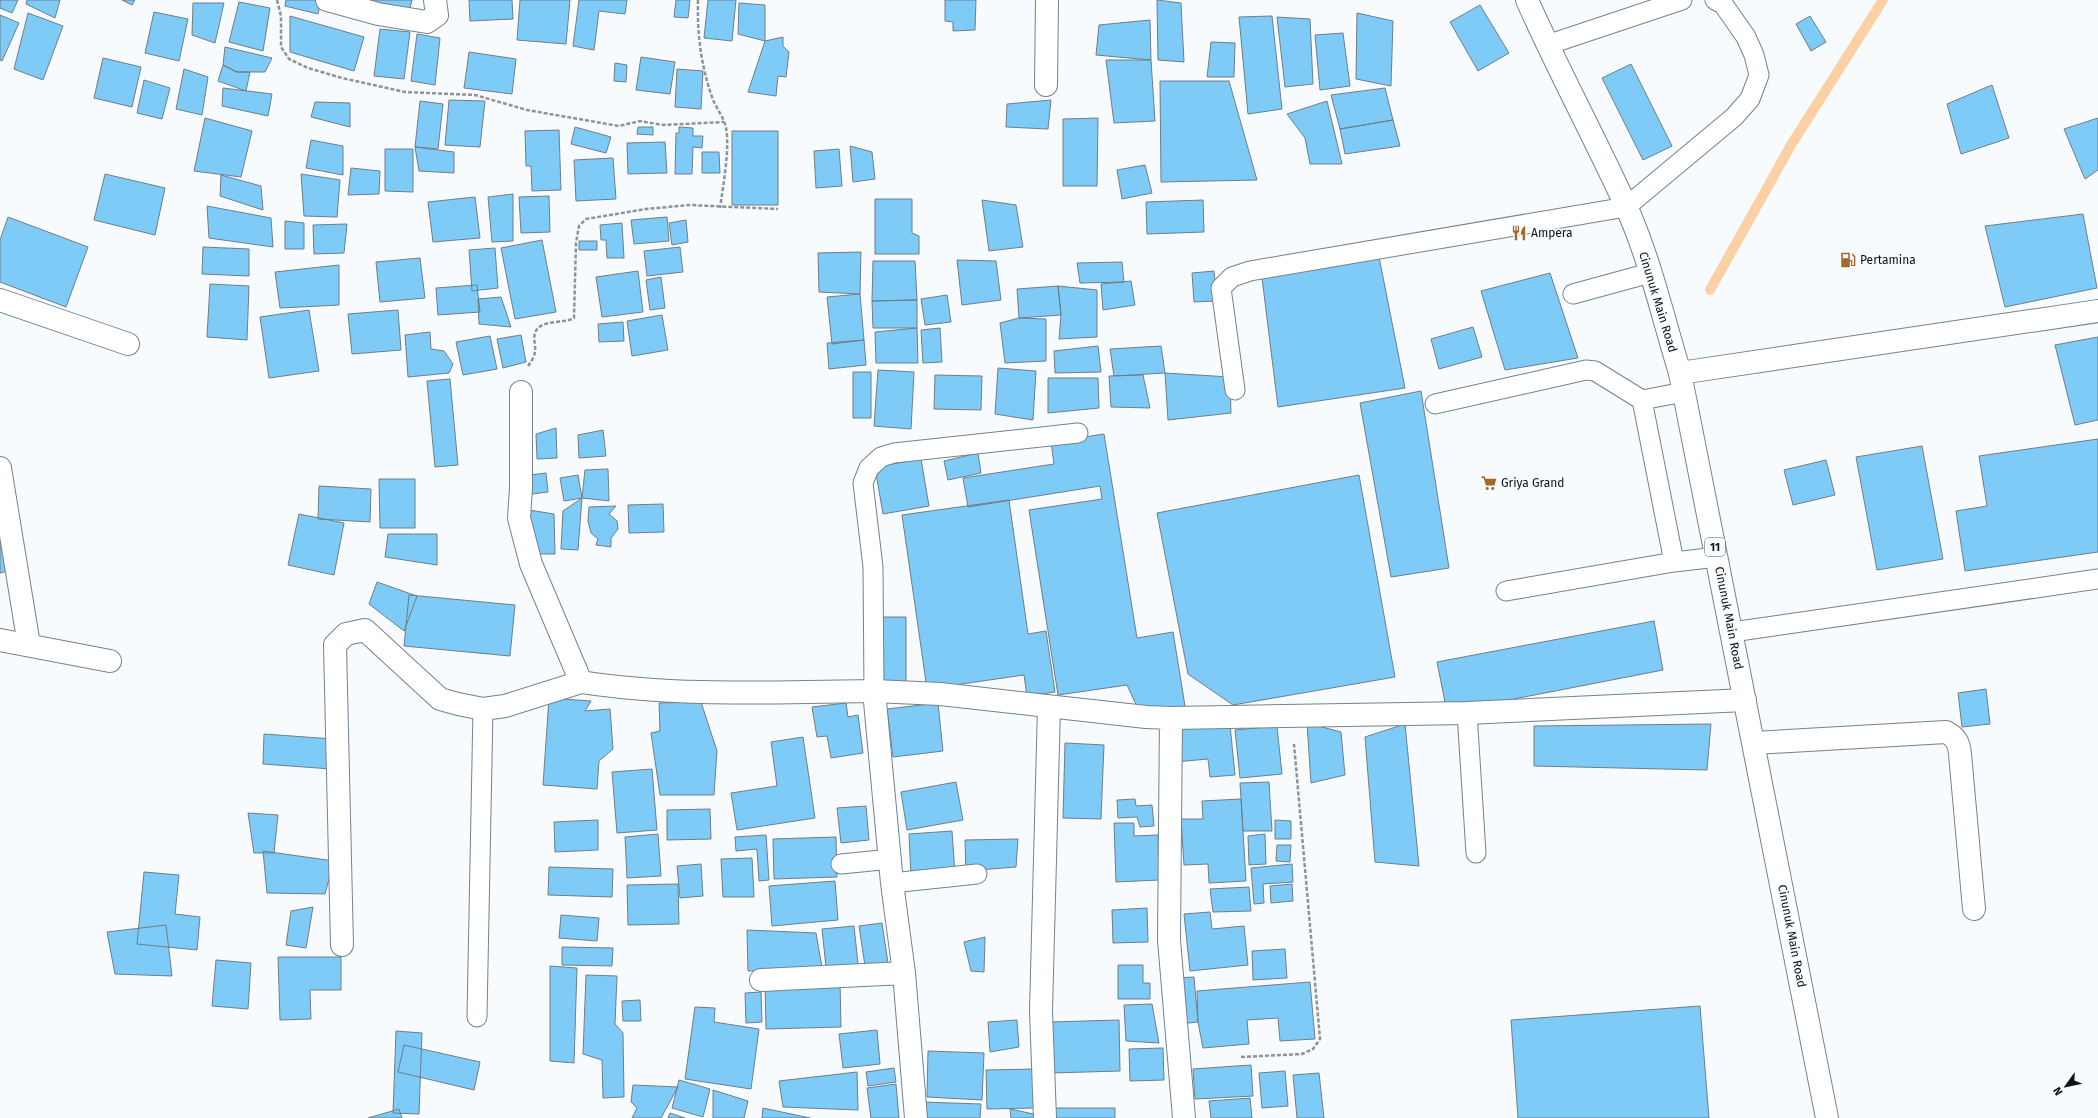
<svg xmlns="http://www.w3.org/2000/svg" width="2098" height="1118" viewBox="0 0 2098 1118" font-family="'Fira Sans',sans-serif">
<rect width="100%" height="100%" fill="#f7fbfd"/>
<g fill="none" stroke-linecap="round" stroke-linejoin="round">
<path stroke="#fcd0a5" stroke-width="10" d="M1710 290 1791 145 1883 0"/>
</g>
<path fill="#7ecbf8" stroke="#6e7e88" d="M0 0H18L12 13 0 8Z
M27 0H60L55 18 26 4Z
M122 0H135L132 5Z
M286 0H317L321 1 318 14 285 6Z
M358 0H412L409 12Z
M469 0H512L513 19 470 21Z
M520 0H570L566 44 517 40Z
M579 0H627L625 14 599 11 594 50 573 46Z
M676 0H690L688 18 674 17Z
M708 0H736L732 41 704 38Z
M945 0H976L975 30 953 31V22L945 21Z
M1157 0 1181 3 1184 62 1158 60Z
M239 2 270 8 263 51 229 42Z
M193 3H224L215 43 192 35Z
M739 3 765 5V41L738 34Z
M1480 5 1509 53 1478 71 1450 22Z
M154 12 188 19 179 61 145 53Z
M28 13 63 26 43 80 14 69Z
M1357 13 1393 21 1391 86 1356 79Z
M0 15 19 23 2 61 0 60Z
M290 16 364 37 354 71 290 52Z
M1272 16 1282 109 1248 114 1239 17Z
M1810 16 1826 42 1811 51 1796 24Z
M1277 17 1310 19 1313 84 1285 87Z
M1150 20 1151 60 1096 55 1099 25Z
M380 29 410 32 404 79 374 76Z
M1343 33 1350 86 1320 90 1315 35Z
M417 34 440 38 435 85 411 81Z
M783 37V46L789 52 786 77 778 76 776 96 748 92 765 41Z
M1211 42 1235 43 1234 77H1207Z
M225 47 272 58 265 72H237L223 65Z
M469 52 516 59 512 94 464 88Z
M641 57 675 62 670 94 636 90Z
M103 58 141 67 132 107 94 98Z
M1106 60H1151L1155 121 1114 123Z
M615 63 627 65 626 82 614 81Z
M1631 64 1672 146 1643 160 1602 78Z
M223 65 237 72H250L246 91 218 81Z
M184 69 208 77 202 115 176 109Z
M677 69 703 71 701 109 675 107Z
M144 80 170 88 162 119 137 113Z
M1160 81H1229L1257 180 1161 182Z
M1992 85 2009 138 1961 154 1947 104Z
M223 88 272 94 268 116 222 106Z
M1385 88 1393 120 1340 129 1331 95Z
M449 100 485 101 480 147 445 145Z
M1051 100 1048 129 1006 127 1007 104Z
M420 101 443 104 438 149 415 147Z
M1327 101 1342 164H1310L1305 138 1287 114Z
M315 102 350 103V127L311 117Z
M205 118 252 131 241 177 194 171Z
M1098 118 1097 186H1063V119Z
M2098 118V170L2085 179 2064 129Z
M1393 120 1400 146 1345 154 1340 129Z
M575 127 611 137 606 153 571 144Z
M638 127H653V135L637 134Z
M679 127 693 128V136H703L702 148 693 147 692 174H675L676 133H679Z
M559 130 561 190 532 191 531 166H526L525 131Z
M732 131H778V205H732Z
M311 140 343 146V175L306 168Z
M665 142 667 173 628 174 627 143Z
M850 146 872 152 875 179 853 182Z
M415 147 454 152V173L419 171Z
M385 149H413V192L385 191Z
M839 149 842 186 816 188 814 151Z
M702 152H719L720 173H702Z
M613 158 616 199 576 201 574 160Z
M1145 165 1152 193 1122 199 1117 170Z
M351 168 380 171 379 194 348 195Z
M105 174 165 188 155 235 94 220Z
M301 174 340 180 337 217 304 216Z
M221 175 261 186 263 210 220 196Z
M513 194V241L492 242 488 197Z
M549 196 550 232 521 233 519 197Z
M475 197 480 238 433 242 428 202Z
M875 199H912V233L919 236V254H875Z
M982 200 1016 205 1023 247 989 251Z
M1203 200 1204 232 1147 234 1146 202Z
M207 206 271 218 273 247 209 238Z
M2083 214 2097 288 2005 307 1985 226Z
M8 217 88 247 66 307 0 282V240Z
M667 217 669 241 634 244 631 220Z
M686 220 688 242 672 245 669 223Z
M285 221 304 223V249H285Z
M622 223 624 258H607L606 240H601L600 225Z
M347 224 344 253 314 254 313 225Z
M542 240 556 312 515 319 501 248Z
M579 241H597V250H579Z
M203 247 249 249V276L202 274Z
M680 247 683 272 647 276 644 251Z
M495 248 498 288 472 291 469 250Z
M861 252 860 294 819 292 818 253Z
M1379 257 1405 388 1278 407 1262 278Z
M420 258 425 298 380 302 376 262Z
M957 260 996 261 1001 300 962 305Z
M873 261H915L917 300 872 301Z
M1122 262 1124 282 1080 283 1077 263Z
M339 265V305L280 308 275 272Z
M638 271 643 312 602 317 596 277Z
M1214 271 1217 301 1194 302 1192 273Z
M1550 273 1578 358 1505 370 1481 291Z
M661 277 665 308 650 310 646 280Z
M1131 281 1135 305 1103 310 1101 284Z
M210 284 249 286 247 340 207 337Z
M477 285 480 312 438 315 436 288Z
M1058 286 1097 290V337L1059 339 1061 315Z
M1058 286 1061 315 1019 318 1017 289Z
M860 294 864 340 832 344 827 297Z
M947 295 951 322 925 325 921 299Z
M501 297 511 327 479 324 478 299Z
M917 300V328H873L872 301Z
M309 310 319 371 269 378 260 317Z
M398 310 401 350 352 354 348 314Z
M662 315 668 350 632 356 627 321Z
M1019 318 1046 319V361L1005 363 1000 323Z
M623 322 624 341 599 342 598 324Z
M1473 327 1482 357 1439 369 1431 339Z
M917 328 918 363H876L875 332Z
M940 328 942 362 923 363 921 330Z
M430 332 431 349 444 351 453 364 449 373 408 377 405 335Z
M521 335 526 362 503 368 497 339Z
M490 336 497 369 463 375 456 342Z
M2098 337V420L2075 425 2055 345Z
M864 340 866 365 829 369 827 343Z
M1098 346 1101 372 1055 373 1054 351Z
M1161 346 1165 373 1114 376 1110 349Z
M998 368 1036 371 1033 420 995 414Z
M878 370 914 372 911 429 874 426Z
M853 372H871V418H853Z
M1165 373 1230 377 1231 413 1168 420Z
M935 375 982 376 981 410 934 409Z
M1143 375 1150 408 1111 407 1109 376Z
M1048 378H1098L1099 408 1048 413Z
M450 379 458 465 435 467 427 381Z
M1421 391 1449 568 1391 577 1360 403Z
M556 428 557 458 537 459 536 434Z
M603 430 606 456 579 458 578 435Z
M1104 434 1137 638 1173 632 1185 706 1140 713 1127 685 1058 695 1029 510 1102 499 1100 486 968 507 963 478 1054 464 1051 442Z
M2098 439V552L1965 571 1956 511 1987 506 1979 456Z
M1922 446 1943 559 1877 570 1856 457Z
M978 453 981 473 948 480 944 461Z
M921 459 929 506 883 514 875 467Z
M1826 460 1835 495 1793 505 1784 470Z
M608 469 609 501 582 498 585 470Z
M546 473 548 492 532 494 530 475Z
M578 475 582 498 564 501 560 478Z
M1359 475 1395 677 1233 705 1188 674 1157 513Z
M379 479H415V528H380Z
M319 486 371 489 370 522 318 519Z
M582 498 578 550 561 549 563 511Z
M1009 500 1028 634 1046 631 1055 692 1027 696 1024 675 927 689 902 515Z
M663 504 664 532 629 533 628 505Z
M616 506 609 514 617 521 618 529 611 538V547L596 545 598 539 591 533 588 521 589 507Z
M529 510 554 514 555 554H534Z
M299 514 344 523 334 575 288 565Z
M388 534H437V565L385 557Z
M0 538 8 571 0 573Z
M377 582 417 596 404 631 369 604Z
M409 595 515 605 510 656 404 646Z
M878 617H906V682H878Z
M1654 621 1663 670 1447 712 1437 662Z
M1986 689 1990 724 1962 727 1958 693Z
M549 698 591 701 585 711 610 709 613 749 599 761 597 789 543 785Z
M701 702 717 751 714 795H660L651 733 660 731 659 703Z
M846 703 848 717 858 715 863 753 831 758 827 736 817 737 812 707Z
M938 703 943 751 893 757 887 709Z
M1307 723 1341 732 1345 775 1311 783Z
M1405 724 1419 866 1375 862 1365 737Z
M1711 724 1707 770 1534 766V726Z
M1230 725 1235 775 1210 777 1208 759 1175 762 1172 730Z
M1277 726 1282 774 1240 778 1235 730Z
M264 734 333 739 331 769 263 764Z
M803 737 815 818 737 830 731 793 777 786 771 742Z
M1065 743 1104 745 1101 819 1063 818Z
M652 769 657 830 617 833 612 772Z
M956 782 963 820 907 830 901 792Z
M1269 782 1272 831H1243L1240 783Z
M1135 799 1136 806 1152 805 1154 826 1140 827 1137 817 1118 818 1117 800Z
M1241 799 1246 881 1209 883 1208 864 1184 865 1181 819H1203L1202 801Z
M866 806 869 840 841 843 837 808Z
M710 809 711 839 667 840V810Z
M248 813 278 815 274 853H254Z
M598 820V850L555 852 554 822Z
M1275 820 1291 821V839H1275Z
M1114 823H1134V836L1158 835 1159 880 1116 882Z
M952 831 955 874 911 876 909 834Z
M658 834 661 876 627 878 625 837Z
M1265 834 1266 864 1249 865 1248 836Z
M766 835 769 880 759 881 757 849 736 851 735 837Z
M836 837 837 877 774 879 773 839Z
M1018 839 1016 867 966 871 965 840Z
M1277 845H1291L1290 862 1276 861Z
M263 851 334 861 325 894 267 893Z
M752 858 754 897H723L721 859Z
M701 864 703 896 680 898 677 866Z
M1292 864 1293 882 1263 884 1264 903 1254 904 1251 868Z
M549 867 613 869 612 897 548 895Z
M144 872 179 875 175 914 200 917 197 950 137 944Z
M835 881 838 920 772 926 769 886Z
M678 884 679 924 628 925 627 885Z
M1292 884 1293 901 1271 903 1270 886Z
M1249 887 1251 911 1213 912 1210 889Z
M313 907 306 948 286 945 291 911Z
M1147 908 1148 942 1113 943 1112 910Z
M1210 912 1212 929 1244 926 1248 965 1190 971 1184 914Z
M561 915 599 918 597 941 559 938Z
M882 923 888 963 865 966 859 926Z
M166 925 172 976 115 974 107 932Z
M854 926 858 964 826 967 822 929Z
M747 930 816 933 822 967 748 971Z
M985 937 984 972 971 971 964 942Z
M562 947 613 948 612 966 562 965Z
M1285 949 1287 978 1253 980 1252 951Z
M278 957H341V990H310L311 1019 280 1020Z
M216 960 251 963 248 1009 212 1006Z
M1118 965H1143V983H1150V999H1118Z
M550 966 577 968 574 1063 550 1061Z
M586 975 617 976 615 1024 623 1033 624 1097 603 1098 602 1060 583 1054Z
M1194 977 1198 1022 1179 1024 1174 978Z
M840 982 841 1027 766 1029 765 984Z
M1310 982 1315 1039 1280 1041 1278 1018 1247 1020 1249 1044 1203 1048 1198 1022 1197 991Z
M761 992 762 1022 746 1023 745 993Z
M640 1000 641 1021H623L622 1001Z
M1152 1004 1159 1043 1126 1041 1124 1005Z
M1700 1006 1709 1118H1518L1511 1020Z
M695 1007 715 1008 714 1022 759 1029 751 1089 685 1079Z
M1017 1020 1019 1047 990 1052 988 1022Z
M1119 1020 1120 1071 1052 1073 1050 1022Z
M877 1030 880 1064 843 1068 839 1034Z
M396 1031 422 1033 419 1114 393 1113Z
M404 1045 480 1062 474 1090 398 1072Z
M1163 1048 1164 1080 1130 1081 1129 1049Z
M928 1051 984 1053 982 1100 927 1097Z
M1251 1065 1253 1096 1195 1099 1193 1069Z
M894 1068 896 1082 868 1086 866 1072Z
M1035 1069 1036 1108 987 1109 986 1070Z
M1285 1071 1288 1106 1262 1108 1259 1073Z
M857 1072 858 1110 783 1107 779 1081Z
M1319 1073 1324 1118H1297L1293 1075Z
M679 1080 710 1089 703 1117 672 1108Z
M896 1084 899 1118H871L867 1088Z
M633 1085 678 1087 661 1118H632L637 1108 631 1102Z
M713 1090 748 1101 744 1118H713Z
M1250 1098 1252 1118H1211L1209 1101Z
M923 1102 981 1104 980 1118H923Z
M763 1108 810 1118H762Z
M1055 1108H1115V1118H1055Z
M399 1109 402 1118H368Z
M1010 1109 1043 1116 1042 1118H1011Z
M670 1113 685 1118H668Z"/>
<g fill="none" stroke-linecap="round" stroke-linejoin="round">
<defs>
<path id="service" d="M1547 45 1682 0
M1573 294 1650 273
M1235 390 1221 288 1232 277 1250 271 1626 207 1734 117 1750 99 1759 75 1754 55 1746 37 1723 4 1715 0
M1642 400 1674 562
M1435 404 1586 370 1595 371 1642 400 1684 392
M1506 591 1674 562 1717 557
M1732 632 2098 579
M874 691 873 567 863 483 869 468 881 457 894 453 1078 433
M1467 713 1476 853
M841 864 891 859
M892 883 977 874
M477 1017 483 709"/>
<path id="minor" d="M327 0 378 14 427 22 437 15 435 0
M1046 85 1047 0
M0 300 128 344
M1680 373 2098 311
M521 392V488L519 518 531 564 581 682C677 697 776 692 874 691
M0 468 29 645
M0 640 110 661
M1171 718 1169 940 1184 1118
M1754 743 1946 732C1956 737 1959 743 1960 754L1974 909
M342 945 335 645 346 634 365 630 440 699 458 704 483 709 505 706 581 682
M761 980 904 973
M916 1118 904 973 892 883 874 691 940 694 1146 717 1171 718 1467 713 1745 700
M1045 1118 1041 1011 1049 707"/>
<path id="trunk" d="M1527 0C1558 70 1594 136 1626 206 1650 259 1663 318 1680 373L1827 1118"/>
</defs>
<use href="#service" stroke="#73838d" stroke-width="21"/>
<use href="#minor" stroke="#73838d" stroke-width="24"/>
<use href="#trunk" stroke="#73838d" stroke-width="24"/>
<path stroke="#8e9396" stroke-width="2.5" stroke-dasharray="4 2" stroke-linecap="butt" d="M277 0 281 16V47L289 59 308 68 342 78 405 92 475 95 527 110 619 126 640 121 663 125 724 122
M698 0C697 35 701 66 713 100 717 109 724 118 726 128 730 149 723 186 720 208
M528 366C531 362 534 357 535 352 536 346 533 339 535 333 539 319 564 324 574 318L576 243 579 226 586 219 646 209 690 205 778 209
M1241 1057 1302 1054 1313 1049 1320 1039 1294 744"/>
<use href="#service" stroke="#fff" stroke-width="19"/>
<use href="#minor" stroke="#fff" stroke-width="22"/>
<use href="#trunk" stroke="#fff" stroke-width="22"/>
</g>
<defs>
<symbol id="restaurant-bare" viewBox="-9 -9 18 18"><path d="M-5-6h1v4h1v-4h1v4h1v-4h1v5L-1.5 .5V6h-2V.5L-5-1ZM5-6V6H3V1.5H1.5Q1.5-4 5-6Z" fill="#a26928" stroke="#f7fbfd" stroke-width="2.5" paint-order="stroke"/></symbol>
<symbol id="fuel-bare" viewBox="-9 -9 18 18"><path d="M-5.5-6h7V0h2V4h1.3V-2.5L3-4.5l.8-.8L6-3V5H2.5V1h-1V6h-7ZM-4.2-4.7v3.2H.2V-4.7Z" fill="#a26928" stroke="#f7fbfd" stroke-width="2.5" paint-order="stroke"/></symbol>
<symbol id="supermarket-bare" viewBox="-9 -9 18 18"><path d="M-6-5.5h2.5l.6 2H6L4.5 2H-2.5L-4.4-4H-6ZM-1.5 3.2a1.3 1.3 0 1 0 .1 0ZM3 3.2a1.3 1.3 0 1 0 .1 0Z" fill="#a26928" stroke="#f7fbfd" stroke-width="2.5" paint-order="stroke"/></symbol>
</defs>
<g fill-rule="evenodd">
<use href="#restaurant-bare" x="1508" y="222" width="22" height="22"/>
<use href="#fuel-bare" x="1837" y="249" width="22" height="22"/>
<use href="#supermarket-bare" x="1478" y="472" width="22" height="22"/>
</g>
<g text-anchor="middle" stroke-width="3.5" stroke-linejoin="round" paint-order="stroke">
<rect fill="#f7fbfd" stroke="#52585b" stroke-width="1" x="1705" y="538" width="20" height="18" rx="3"/>
<g font-size="11" font-weight="bold" fill="#0c1216">
<text x="1715" y="551">11</text>
</g>
<g font-size="12" fill="#0c1216" stroke="#f7fbfd" text-anchor="start">
<text x="1531" y="237">Ampera</text>
<text x="1860" y="264">Pertamina</text>
<text x="1501" y="487">Griya Grand</text>
</g>
<g font-size="12" fill="#0c1216" stroke="#f7fbfd">
<text transform="translate(1658 302) rotate(73)" y="4">Cinunuk Main Road</text>
<text transform="translate(1729 618) rotate(79)" y="4">Cinunuk Main Road</text>
<text transform="translate(1792 936) rotate(79)" y="4">Cinunuk Main Road</text>
</g>
</g>
<g transform="translate(2066 1086) rotate(237)" stroke="#f7fbfd" stroke-width="3" paint-order="stroke">
<path d="M0-3L7 15L0 10L-7 15Z" fill="#0c1216"/>
<text y="-6" font-size="11" font-weight="bold" text-anchor="middle" fill="#0c1216">N</text>
</g>
</svg>
